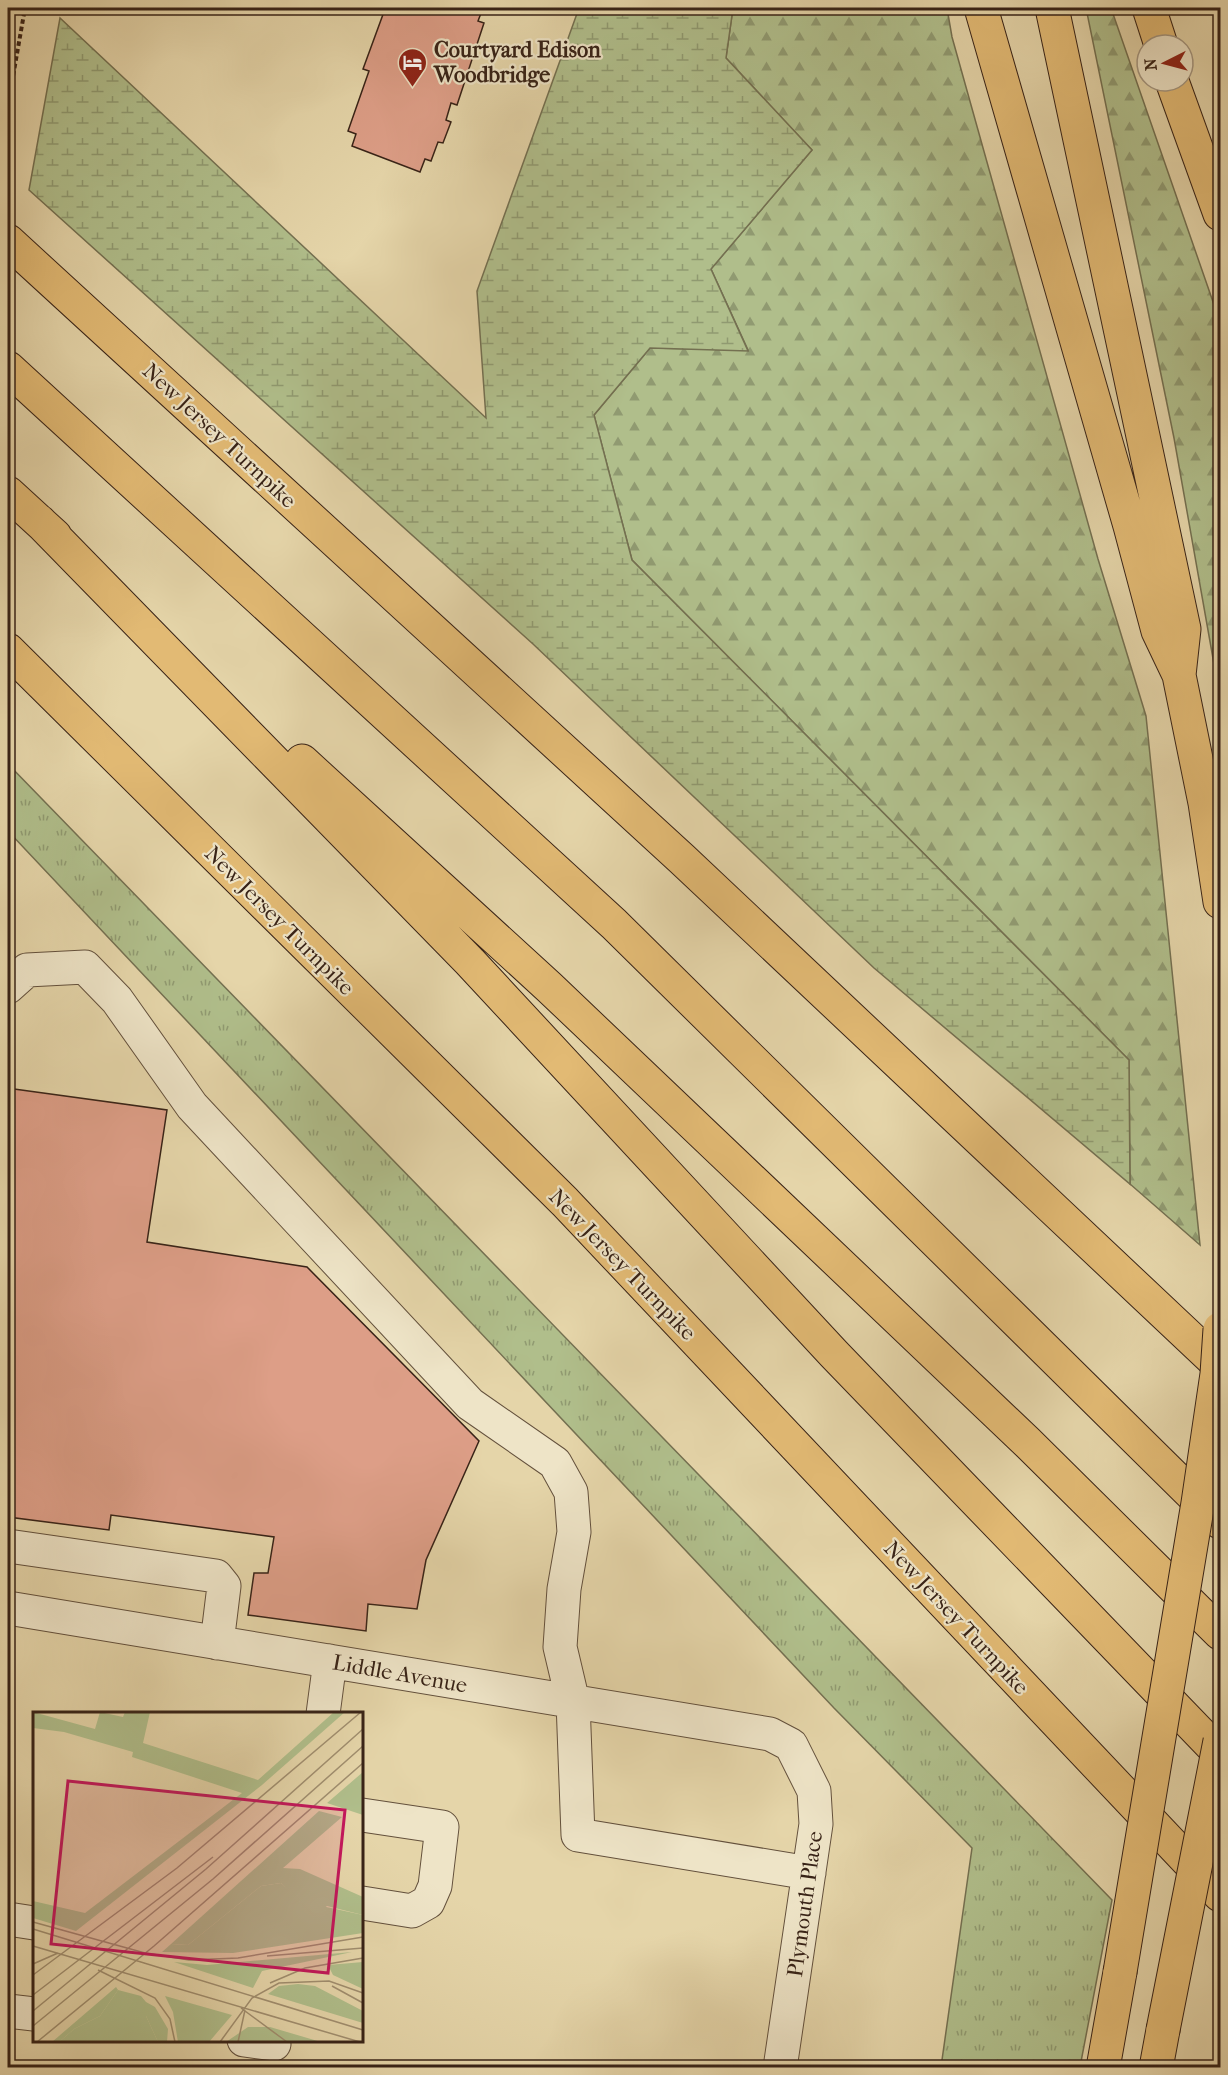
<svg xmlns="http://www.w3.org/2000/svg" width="1228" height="2075" viewBox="0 0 1228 2075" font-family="'IM FELL French Canon',serif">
<defs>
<pattern id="grass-tufts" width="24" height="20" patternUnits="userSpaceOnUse" patternTransform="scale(1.5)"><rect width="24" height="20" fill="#b0be8b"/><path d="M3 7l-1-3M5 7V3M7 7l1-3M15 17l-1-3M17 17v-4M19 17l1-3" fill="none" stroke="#909a71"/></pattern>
<pattern id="forest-firs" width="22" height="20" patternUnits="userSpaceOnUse" patternTransform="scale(1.5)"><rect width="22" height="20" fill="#b0be8b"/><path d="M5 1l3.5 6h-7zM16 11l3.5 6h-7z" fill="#909a71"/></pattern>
<pattern id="wetland-marsh" width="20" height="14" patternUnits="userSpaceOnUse" patternTransform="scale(1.5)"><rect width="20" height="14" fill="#b0be8b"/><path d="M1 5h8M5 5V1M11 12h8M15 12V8" fill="none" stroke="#909a71"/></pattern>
</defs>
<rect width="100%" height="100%" fill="#e5d5a9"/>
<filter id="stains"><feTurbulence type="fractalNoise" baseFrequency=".00333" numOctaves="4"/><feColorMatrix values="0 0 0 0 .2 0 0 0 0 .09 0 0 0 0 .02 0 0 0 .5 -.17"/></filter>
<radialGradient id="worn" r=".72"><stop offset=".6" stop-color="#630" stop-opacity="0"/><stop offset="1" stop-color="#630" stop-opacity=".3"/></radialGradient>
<path fill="url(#grass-tufts)" stroke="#747051" stroke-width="1.5" d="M8 764 1112 1900 1080 2067H941L972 1848 834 1708 8 831Z"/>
<path fill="url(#forest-firs)" stroke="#747051" stroke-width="1.5" d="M733 8H947L952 37 1098 559 1146 716 1200 1245 1130 1184 1129 1060 632 560 594 415 650 348 748 350 711 269 812 150 726 58Z
M1086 8H1111L1220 322V698L1174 438Z"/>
<path fill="url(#wetland-marsh)" stroke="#747051" stroke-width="1.5" d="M579 8H733L726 58 812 150 711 269 748 351 650 348 594 415 632 560 1129 1060 1130 1184 874 968 533 644 29 190 60 18 486 418 477 291Z"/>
<path fill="#dd9e87" stroke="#382317" stroke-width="1.5" d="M397 8H483L478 21 484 23 457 105 451 103 446 120 451 122 443 143 438 142 431 161 425 159 420 172 352 146 356 134 348 131 369 71 363 69 385 9 395 12Z
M14 1089 167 1110 147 1242 307 1267 479 1441 426 1560 417 1609 368 1604 366 1631 248 1615 254 1573H268L274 1537 111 1515 109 1530 8 1517V1104L12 1105Z"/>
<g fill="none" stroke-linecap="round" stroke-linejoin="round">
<defs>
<path id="minor" d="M8 987 27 970 85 967 117 1000 192 1106 470 1404 555 1463 571 1492 574 1532 564 1589 560 1647 573 1702 578 1835 809 1873
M8 1546 216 1576 224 1586 217 1643
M8 1608 770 1734 791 1745 814 1791 816 1824 780 2068
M323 1714 330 1661
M362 1815 442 1827 435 1886 428 1902 412 1911 362 1903
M8 1919 34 1923
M8 2011 34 2014
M244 2040 274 2044"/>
<path id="highway" d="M981 8 1130 526 1158 631 1179 675 1205 803 1220 902
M1052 8 1184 629 1179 675
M1149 8 1161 45
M1172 81 1220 214
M8 241 682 859 1220 1366
M8 368 614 924 1220 1522
M8 493 55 536
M39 521 470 962 834 1354 1220 1754
M8 650 565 1202 1220 1895
M302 761 549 987 1027 1442 1220 1633
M1103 2068 1120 1972
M1156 2068 1163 2030"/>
</defs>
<use href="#minor" stroke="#63503c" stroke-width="35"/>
<use href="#highway" stroke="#382317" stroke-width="35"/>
<path stroke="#382317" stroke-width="4" stroke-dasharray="4.5 3" stroke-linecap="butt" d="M8 105 25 8"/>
<use href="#minor" stroke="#eee4c7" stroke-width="33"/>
<use href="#highway" stroke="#e2ba74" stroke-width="33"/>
<defs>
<path id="highway-bridge" d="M1120 1972 1198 1503 1217 1374 1220 1329
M1163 2030 1220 1741"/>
</defs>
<use href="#highway-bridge" stroke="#382317" stroke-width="35" stroke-linecap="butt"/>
<use href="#highway-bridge" stroke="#e2ba74" stroke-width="33"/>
</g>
<defs>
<symbol id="hotel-pin" viewBox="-11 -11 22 30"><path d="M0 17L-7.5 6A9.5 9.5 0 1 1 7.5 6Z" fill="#8f2418" stroke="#eee4c7"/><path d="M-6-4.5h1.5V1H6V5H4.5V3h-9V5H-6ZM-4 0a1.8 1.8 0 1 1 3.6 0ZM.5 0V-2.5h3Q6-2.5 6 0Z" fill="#fff"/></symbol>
</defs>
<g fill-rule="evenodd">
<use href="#hotel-pin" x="396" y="46" width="33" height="45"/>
</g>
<g text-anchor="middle" stroke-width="4.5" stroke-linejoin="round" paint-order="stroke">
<g font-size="22" font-weight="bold" fill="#382317" stroke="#eee4c7" text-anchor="start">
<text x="434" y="57">Courtyard Edison<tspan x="434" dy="25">Woodbridge</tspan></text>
</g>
<g font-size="22" fill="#382317" stroke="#eee4c7">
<text transform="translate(220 435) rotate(43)" y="8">New Jersey Turnpike</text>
<text transform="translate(280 920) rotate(45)" y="8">New Jersey Turnpike</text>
<text transform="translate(623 1264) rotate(46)" y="8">New Jersey Turnpike</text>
<text transform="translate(957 1617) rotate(47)" y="8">New Jersey Turnpike</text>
<text transform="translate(400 1673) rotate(10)" y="8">Liddle Avenue</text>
<text transform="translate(804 1904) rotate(-82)" y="8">Plymouth Place</text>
</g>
</g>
<g transform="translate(33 1712)">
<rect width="330" height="330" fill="#e5d5a9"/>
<path d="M0 0 62 17 67 0 90 5 92 0H117L110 31 225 68 301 0H312L229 73 43 219 0 206V189L52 201 209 81 99 45 100 40 31 20 0 16ZM83 275 85 278 67 304 41 317 26 330H19ZM132 284 199 303 176 330H145L140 300Z" fill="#b0be8b"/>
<path d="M330 60V103L294 91ZM248 171 266 189 330 203V221L200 241 129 240 138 232 155 233 228 174ZM319 240 229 259 220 276 141 250 174 253ZM330 250V277L300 263 295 253ZM265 272 282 274 330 299V311L235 282 246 274ZM85 278 108 284 113 290V304L125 330H26L41 317 67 304Z" fill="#b0be8b"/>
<path d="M286 99 309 105 250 156 267 157 330 185V203L294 194 281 204 266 189 255 193 256 180 248 171 228 174 155 233 138 232ZM113 290 122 295 135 317 134 330H125L113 304ZM215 315H237L288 330H193Z" fill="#b0be8b"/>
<path fill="none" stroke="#a08e6f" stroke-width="1.5" d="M0 210 112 241 156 248 205 246 330 225M0 217 330 318M0 234 327 330M234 244 330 236M0 252 25 241M65 258 122 286 137 307 142 330M0 263 144 156 328 0M237 271 272 256 330 246M299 274 330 291M0 283 180 145M208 296 254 330M0 299 173 157 330 17M0 314 180 167 330 34M4 330 121 234 330 51M187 330 219 286 246 271 296 269 330 281M205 330 212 298"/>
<path fill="#c2185b" fill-opacity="0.15" stroke="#c2185b" stroke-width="3" d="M35 69 312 98 295 261 18 232Z"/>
<rect width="330" height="330" fill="none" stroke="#382317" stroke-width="3"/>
</g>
<rect width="1228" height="2075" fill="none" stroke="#e5d5a9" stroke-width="30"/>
<rect x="9" y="9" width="1210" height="2057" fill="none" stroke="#382317" stroke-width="3"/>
<rect x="15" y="15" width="1198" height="2045" fill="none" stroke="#382317" stroke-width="1.5"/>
<g transform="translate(1165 63) rotate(264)"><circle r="28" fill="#eee4c7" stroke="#a59781" stroke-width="1.5"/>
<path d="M0-4.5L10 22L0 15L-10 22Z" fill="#8f2418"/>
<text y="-9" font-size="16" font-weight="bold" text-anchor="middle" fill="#382317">N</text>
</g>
<rect width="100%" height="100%" filter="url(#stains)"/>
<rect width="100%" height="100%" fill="url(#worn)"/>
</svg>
